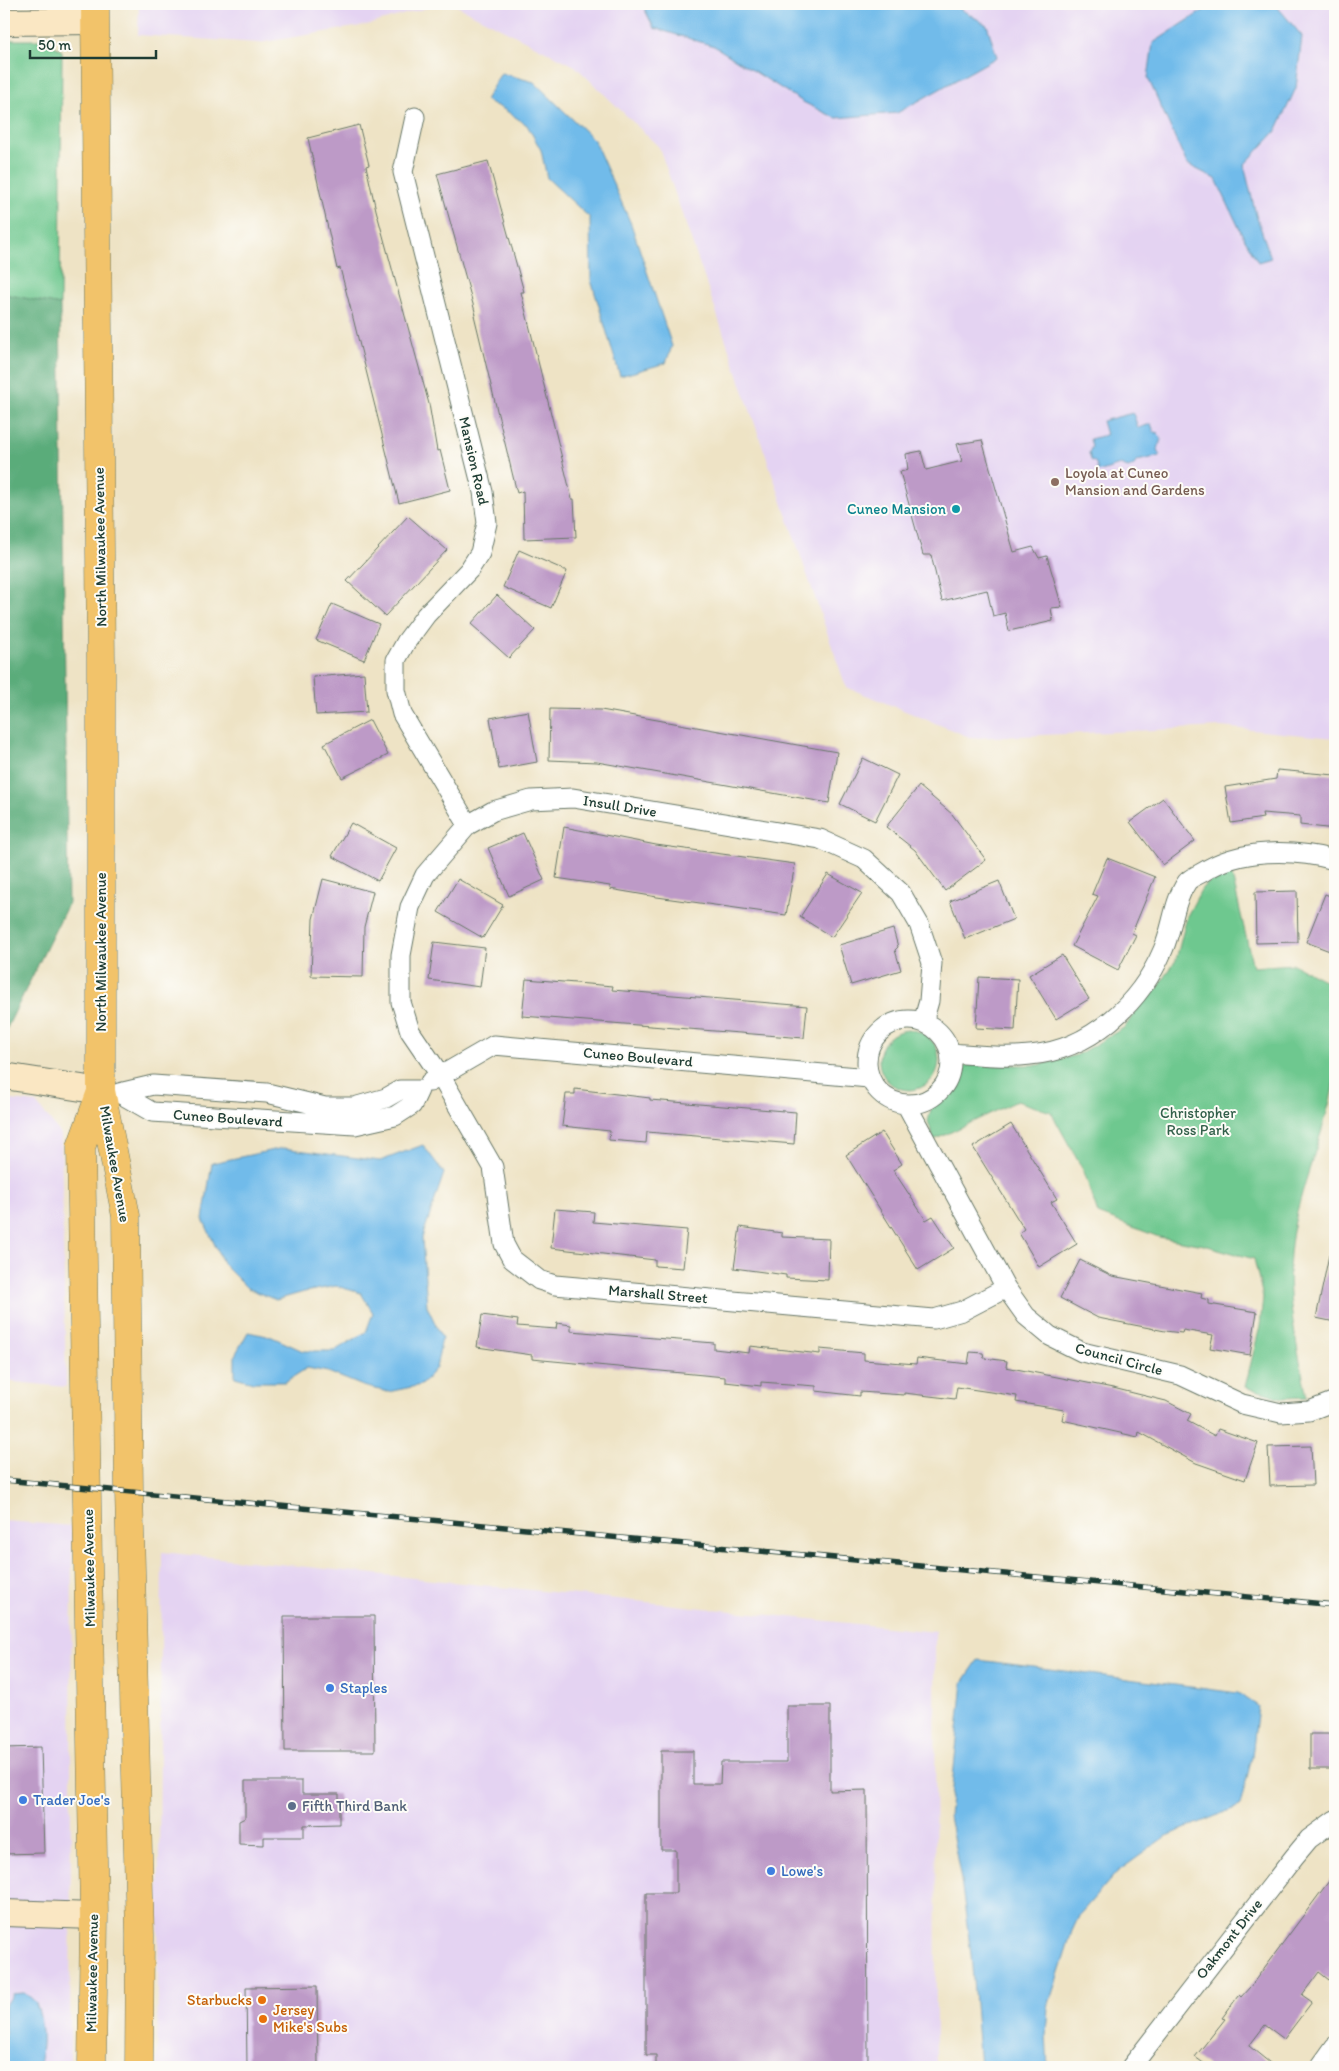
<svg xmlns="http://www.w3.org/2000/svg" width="1339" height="2071" viewBox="0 0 1339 2071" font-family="Itim,sans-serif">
<rect width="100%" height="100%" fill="#fdfcf7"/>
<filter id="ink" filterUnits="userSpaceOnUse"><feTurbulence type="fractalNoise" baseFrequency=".02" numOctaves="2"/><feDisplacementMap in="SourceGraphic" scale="10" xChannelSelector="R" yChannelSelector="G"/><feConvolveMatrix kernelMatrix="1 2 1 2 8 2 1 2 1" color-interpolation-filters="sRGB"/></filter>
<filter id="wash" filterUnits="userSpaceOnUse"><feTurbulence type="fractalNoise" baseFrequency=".0096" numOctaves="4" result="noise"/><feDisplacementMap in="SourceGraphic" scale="20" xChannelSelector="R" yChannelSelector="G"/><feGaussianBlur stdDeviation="1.12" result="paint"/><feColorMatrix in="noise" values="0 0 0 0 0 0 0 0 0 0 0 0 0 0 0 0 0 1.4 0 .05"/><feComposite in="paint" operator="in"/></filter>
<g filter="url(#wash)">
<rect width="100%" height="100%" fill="#eee3c5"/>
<path fill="#e4d3f2" d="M139 4H440L367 25 259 43 138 35Z
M453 4H1335V738L1221 727 972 738 846 687 659 147 575 66Z
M4 1099 36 1103 61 1134 66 1387 4 1381Z
M4 1521 72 1526 70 2067H4Z
M162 1552 935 1632 936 2067H157Z"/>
<path fill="#6ec88f" stroke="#468262" d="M4 40H46L62 51 60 305 4 294Z
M1231 871 1253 967 1293 964 1335 986C1335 1020 1339 1058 1332 1092 1320 1147 1295 1197 1290 1254 1286 1302 1298 1350 1307 1397L1283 1398 1245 1387 1260 1326 1263 1297 1254 1259 1204 1245 1159 1237 1098 1214 1084 1172 1051 1112 1017 1101 934 1140 928 1121 934 1099 945 1089 955 1074 967 1065H1039L1077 1055 1125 1027 1144 999 1158 988 1176 960 1187 916 1202 888 1219 874Z
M879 1060a30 30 0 1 1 60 0a30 30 0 1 1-60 0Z"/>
<path fill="#5aac7a" stroke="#3c7457" d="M4 294 60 305 68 904 4 1034Z"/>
<path fill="#71bbea" stroke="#487c8f" d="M642 4H952L987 25 997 57 897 113 836 118 803 102 714 46 654 28Z
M1232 4H1275L1302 36 1296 88 1276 131 1244 165 1256 215 1271 258 1258 262 1242 234 1216 179 1187 164 1148 78 1153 43 1204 10Z
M501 73 534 82 594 140 631 224 672 346 666 363 620 376 591 280 590 218 547 178 541 150 527 125 505 110 485 100Z
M1133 413 1138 428 1151 424 1154 432 1158 433 1161 440 1158 449 1160 456 1137 461 1133 466 1128 468 1120 465 1098 472 1096 463 1091 460 1089 453 1092 446 1090 439 1106 435 1102 421Z
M423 1145 444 1173 422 1238 427 1306 442 1338 436 1368 421 1385 388 1392 363 1386 328 1372 307 1368 285 1382H253L235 1377V1355L248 1332 272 1337 303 1351H334L366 1332 373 1313 361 1293 336 1286 304 1292 276 1300 247 1288 224 1265 203 1219 212 1163 283 1148 380 1161Z
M978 1660 1238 1693 1258 1706 1252 1757 1240 1806 1167 1836 1117 1872 1080 1914 1072 1931 1048 2007 1046 2035 1048 2067H980L971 1954 961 1880 949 1816 963 1682Z
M24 1993C28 1996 34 1999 36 2004 44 2023 44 2048 38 2067H4L5 2005 12 1994Z"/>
<g id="blocks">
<path fill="#bd9ac7" d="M359 125 369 165 366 166 376 210 429 404 437 451 440 450 450 490 399 503 352 314 340 268 337 269 308 138Z
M488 161 524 292H521L572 499H574L576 537 524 539 523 491 517 493 474 315H476L437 174Z
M982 440 1014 552 1033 547 1039 558 1047 556 1062 607 1051 608 1053 621 1009 631 1005 613 993 616 987 590 942 601 931 555H923L900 472 908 470 906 454 921 451 926 470 962 461 957 444Z
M408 516 447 550 385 616 347 581Z
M519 550 567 571 551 608 503 587Z
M497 595 535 630 509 658 471 624Z
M332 604 379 624 364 660 316 640Z
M364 673 367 712 316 715 313 677Z
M550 709 601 710 837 752 829 803 597 762 549 760Z
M528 711 537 762 499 769 490 718Z
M370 720 388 755 342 778 324 744Z
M863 758 898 775 875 821 840 804Z
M1277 770 1335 775V829L1300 825V816L1262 813 1263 818 1231 823 1225 787 1276 779Z
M919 786 952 814 986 860 945 891 915 850 886 827Z
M1163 798 1195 841 1163 865 1130 822Z
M351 823 396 848 378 881 332 856Z
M564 827 656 845 795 864 786 915 657 897 610 889V886L556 878Z
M523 833 544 880 509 896 488 848Z
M1107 858 1155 877 1132 933 1136 935 1118 970 1072 946 1098 896 1092 894Z
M828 874 862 893 832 937 800 917Z
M323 879 373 892 364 927 363 977 311 976 313 919Z
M458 879 503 905 483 938 438 912Z
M999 881 1014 919 965 939 950 901Z
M1297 891 1298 942 1256 943 1255 892Z
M1325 894 1335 898V953L1306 942Z
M893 929 898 947 895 950 901 970 851 985 839 945Z
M434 942 485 948 480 987 429 980Z
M1062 955 1089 999 1056 1019 1029 975Z
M979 977 1018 979 1015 1030 976 1028Z
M526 979 613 986 612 990 807 1006 804 1038 522 1016Z
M575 1089 650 1098V1100L796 1112 794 1144 647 1132 646 1143 609 1140 610 1131 562 1126 566 1094H575Z
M1011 1124 1057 1199 1051 1202 1077 1244 1039 1267 1019 1233 1024 1229 973 1147Z
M882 1132 902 1164 893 1170 926 1220 933 1216 954 1248 918 1270 846 1155Z
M555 1209 594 1212 593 1222 687 1230 683 1268 655 1266V1260L551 1248Z
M740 1227 782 1233V1237L829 1239 828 1280 786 1278V1275L734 1268Z
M1329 1255H1335V1322L1316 1318Z
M1080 1260 1112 1276 1202 1293 1201 1298 1209 1300V1304L1257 1312 1250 1355 1210 1348 1213 1335 1183 1330 1182 1333 1165 1331 1098 1318 1060 1298Z
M482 1315 518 1320 517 1326 556 1329 557 1323 571 1325V1331L714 1343V1349L749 1353 750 1346 820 1354V1349L864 1353V1360L916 1364 917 1358 968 1364 970 1352 983 1353 984 1358 1007 1361 1006 1367 1113 1388 1166 1401 1191 1414 1187 1421 1215 1436 1218 1429 1258 1443 1245 1480 1196 1463 1139 1432 1138 1437 1062 1420 1064 1410 1016 1402 1017 1396 957 1387 955 1399 904 1393V1395L860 1392V1396L816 1391V1386L761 1382V1386L725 1382V1377L532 1359V1355L477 1347Z
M1311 1446 1313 1485 1270 1486 1268 1447Z
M284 1616H374L375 1751H285Z
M787 1706H830V1791L867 1790 868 2067H656V2055H646V1893H676V1850H661V1751H693V1784H720L721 1762H787Z
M1310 1734H1335V1769H1310Z
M41 1747 44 1853 4 1854V1748Z
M245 1781H302V1794H339V1824L304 1825V1837H264V1845L239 1844V1821L245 1818Z
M1335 1873V1972L1329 1980 1319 1972 1302 1995 1312 2002 1284 2039 1265 2025 1249 2046 1275 2067H1209L1195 2057 1225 2019 1222 2018 1239 1995 1241 1997 1250 1987Z
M317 1986 318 2067H247L246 1987Z"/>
</g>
</g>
<g filter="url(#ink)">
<use href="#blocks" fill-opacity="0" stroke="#677767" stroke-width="1"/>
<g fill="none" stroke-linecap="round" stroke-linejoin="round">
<defs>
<path id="street" d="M415 117 403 172 483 492 487 523 480 553 469 570 426 615 406 642 396 660V690L402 714 468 825
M867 1062a42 42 0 1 1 84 0a42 42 0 1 1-84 0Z
M923 1022 929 1001 932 963 919 924 901 893 864 859 820 839 573 798 531 800 493 811 468 825 425 875 410 907 401 955V1002L410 1031 440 1075 493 1167 504 1244 512 1259 539 1280 555 1285 934 1319 962 1311 1006 1288
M950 1053C976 1055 1004 1058 1030 1055 1090 1050 1140 1004 1163 950 1173 928 1173 902 1187 882 1190 878 1198 875 1203 872 1240 848 1293 849 1335 860
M430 1082 494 1045 869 1078
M153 1085 267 1093 325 1107H354L386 1098 400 1090H419L412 1105 395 1116 355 1125 152 1112 119 1093Z
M906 1104 1006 1288 1026 1316 1050 1336 1082 1352 1180 1375 1242 1404 1281 1413 1309 1411 1335 1401
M1131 2067 1294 1857 1309 1839 1335 1820
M1320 2067 1335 2046"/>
<path id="secondary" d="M4 22 94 21
M4 1076 101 1091
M4 1913 94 1916"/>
<path id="primary" d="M95 4 101 661V1091L126 1216 129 1491 140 1935 139 2067
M92 2067 94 1916 81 1147 101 1092"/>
</defs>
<use href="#street" stroke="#677767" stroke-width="21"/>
<use href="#secondary" stroke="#677767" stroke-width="28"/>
<use href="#primary" stroke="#677767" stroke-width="29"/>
<use href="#street" stroke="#fff" stroke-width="19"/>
<use href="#secondary" stroke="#fae7c3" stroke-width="26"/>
<use href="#primary" stroke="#f2c36a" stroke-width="28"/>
<defs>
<path id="rail" d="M4 1480 1335 1605"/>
</defs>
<use href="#rail" stroke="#1f3d34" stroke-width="5.5"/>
<use href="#rail" stroke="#fdfcf7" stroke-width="4" stroke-dasharray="11" stroke-linecap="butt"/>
</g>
</g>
<circle fill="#8d6e63" stroke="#fdfcf7" stroke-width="2" cx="1055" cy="482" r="5"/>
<circle fill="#0f9aa8" stroke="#fdfcf7" stroke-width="2" cx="956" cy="509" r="5"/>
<g fill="#3f7fe0" stroke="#fdfcf7" stroke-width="2">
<circle cx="330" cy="1688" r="5"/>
<circle cx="23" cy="1800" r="5"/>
<circle cx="771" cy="1871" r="5"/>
</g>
<circle fill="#5c6f8a" stroke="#fdfcf7" stroke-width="2" cx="292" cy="1806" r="5"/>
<g fill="#e8710a" stroke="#fdfcf7" stroke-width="2">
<circle cx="262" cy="2000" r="5"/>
<circle cx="263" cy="2019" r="5"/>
</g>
<g text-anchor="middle" stroke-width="4" stroke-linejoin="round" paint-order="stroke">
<g font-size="15" fill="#1f3d34" stroke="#fdfcf7">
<text transform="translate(474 461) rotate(77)" y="5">Mansion Road</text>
<text transform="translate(100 547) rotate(-91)" y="5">North Milwaukee Avenue</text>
<text transform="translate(620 806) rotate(9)" y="5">Insull Drive</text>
<text transform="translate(101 952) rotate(-90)" y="5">North Milwaukee Avenue</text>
<text transform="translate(638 1057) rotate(5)" y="5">Cuneo Boulevard</text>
<text transform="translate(228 1118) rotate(4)" y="5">Cuneo Boulevard</text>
<text transform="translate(115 1164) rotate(80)" y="5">Milwaukee Avenue</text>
<text transform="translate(658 1294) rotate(5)" y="5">Marshall Street</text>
<text transform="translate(1119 1359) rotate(15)" y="5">Council Circle</text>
<text transform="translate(89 1568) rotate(-91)" y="5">Milwaukee Avenue</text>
<text transform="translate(1229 1939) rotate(-52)" y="5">Oakmont Drive</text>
<text transform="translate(92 1973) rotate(-89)" y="5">Milwaukee Avenue</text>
</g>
<g font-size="15" fill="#785e54" stroke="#fdfcf7" text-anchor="start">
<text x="1065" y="478">Loyola at Cuneo<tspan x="1065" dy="17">Mansion and Gardens</tspan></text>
</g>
<g font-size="15" fill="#0d838f" stroke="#fdfcf7" text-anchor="end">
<text x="946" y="514">Cuneo Mansion</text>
</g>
<g font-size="15" fill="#33604b" stroke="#fdfcf7">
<text x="1198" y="1118">Christopher<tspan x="1198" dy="17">Ross Park</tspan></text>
</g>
<g font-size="15" fill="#366cbe" stroke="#fdfcf7" text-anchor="start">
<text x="340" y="1693">Staples</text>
<text x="33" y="1805">Trader Joe's</text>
<text x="781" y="1876">Lowe's</text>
</g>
<g font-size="15" fill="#4e5e75" stroke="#fdfcf7" text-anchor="start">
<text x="302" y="1811">Fifth Third Bank</text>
</g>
<g font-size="15" fill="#c56008" stroke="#fdfcf7" text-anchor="end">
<text x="252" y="2005">Starbucks</text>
<text x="273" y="2015" text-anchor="start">Jersey<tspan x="273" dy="17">Mike's Subs</tspan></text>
</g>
</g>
<rect width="1339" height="2071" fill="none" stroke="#fdfcf7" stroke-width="20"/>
<path d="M30 50v8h126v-8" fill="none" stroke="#1f3d34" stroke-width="2.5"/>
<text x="38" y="50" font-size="15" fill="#1f3d34" stroke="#fdfcf7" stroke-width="4" paint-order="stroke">50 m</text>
</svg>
